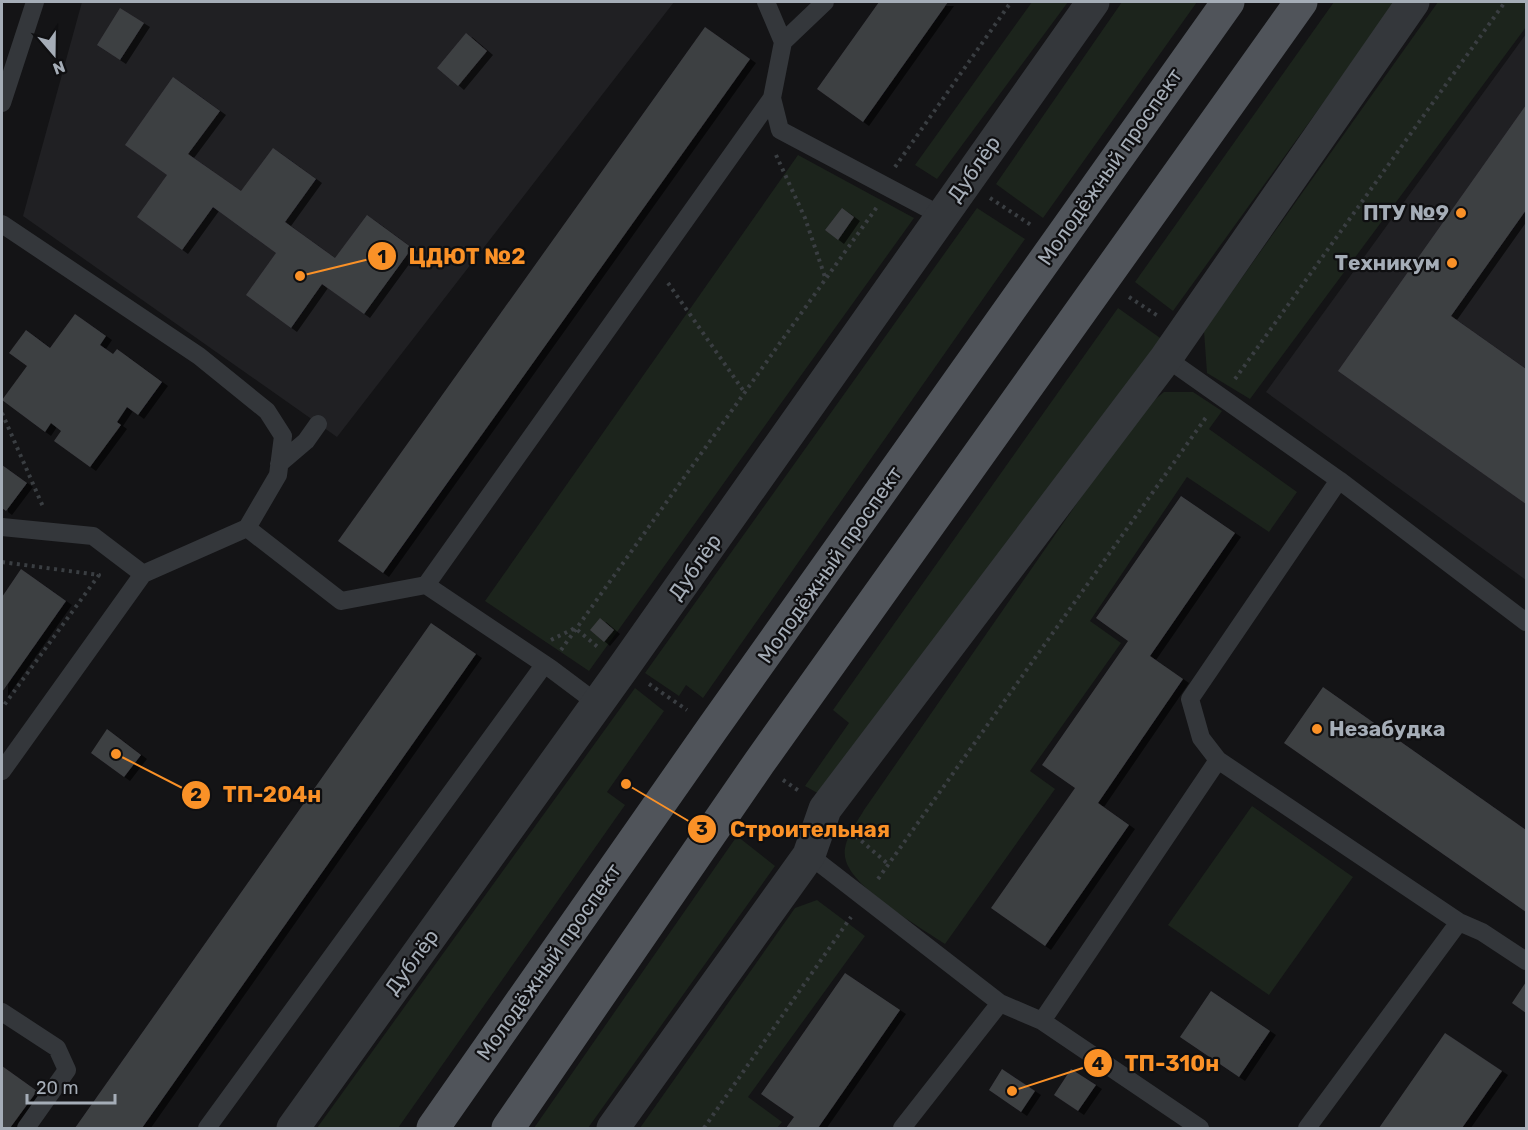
<svg xmlns="http://www.w3.org/2000/svg" width="1528" height="1130" viewBox="0 0 1528 1130" font-family="Rubik,sans-serif">
<defs>
<filter id="shadow"><feDropShadow dx="6" dy="4" stdDeviation="0" flood-color="#0009"/></filter>
</defs>
<rect width="100%" height="100%" fill="#141416"/>
<path fill="#202023" d="M82 2H674L337 437 23 216Z
M1526 34V580L1266 392Z"/>
<path fill="#1c241c" d="M1032 2H1068L937 179 915 165Z
M1122 2H1197L1043 218 996 184Z
M1334 2H1396L1173 311 1135 282Z
M1438 2H1526V27L1250 399 1207 373 1204 331Z
M798 155 914 218 589 671 485 601Z
M977 208 1025 239 703 698 686 685 679 696 645 673Z
M1118 308 1163 340 821 795 805 786 849 723 833 710Z
M1164 392H1193L1222 411 1209 429 1297 492 1269 532 1187 477 1090 621 1121 643 1030 771 1055 789 945 944C920 927 854 889 846 861 840 844 856 824 864 810L1141 411Z
M635 688 664 711 607 792 625 805 398 1128H317Z
M1252 806 1353 877 1269 995 1168 925Z
M737 836 775 866 588 1128H534Z
M817 900 865 936 748 1097 782 1122 777 1128H640L795 908Z"/>
<path fill="#3e3f43" filter="url(#shadow)" d="M879 2H948L863 122 817 89Z
M120 8 144 23 120 60 97 45Z
M705 27 750 59 383 573 338 541Z
M466 33 487 51 458 86 437 68Z
M173 77 220 111 188 154 241 191 273 148 316 179 285 222 335 258 367 215 412 248 364 314 322 284 291 328 246 295 276 253 213 207 182 250 137 217 167 175 125 145Z
M1526 105V210L1451 316 1526 369V504L1338 371Z
M842 208 854 217 838 240 825 230Z
M75 314 106 336 100 345 113 354 117 349 162 382 138 415 127 407 117 422 121 425 90 467 54 441 61 431 51 423 45 432 2 400 27 366 9 353 26 330 50 348Z
M2 465 27 483 6 511 2 508Z
M1181 496 1235 533 1150 656 1183 679 1098 803 1129 825 1045 946 991 908 1075 788 1042 765 1128 641 1096 618Z
M21 569 66 601 2 692V597Z
M600 618 614 630 604 642 590 630Z
M431 623 476 654 204 1040 142 1128H75Z
M1323 687 1526 830V912L1284 743Z
M107 729 141 755 124 777 91 753Z
M845 973 900 1010 818 1128H786L794 1117 761 1094Z
M1526 982V1013L1512 1003Z
M1211 991 1270 1031 1239 1077 1180 1037Z
M1445 1033 1502 1071 1462 1128H1379Z
M2 1066 37 1091 10 1128H2Z
M1002 1069 1035 1091 1021 1112 989 1090Z
M1071 1069 1096 1085 1078 1111 1054 1095Z"/>
<g fill="none" stroke-linecap="round" stroke-linejoin="round">
<path stroke="#3a3e42" stroke-width="4" stroke-dasharray="3 4.5" stroke-linecap="butt" d="M776 155 805 218 826 280
M895 167 1011 2
M990 198 1031 225
M668 283 745 393
M1129 297 1158 316
M1235 379 1505 2
M2 413 44 509
M2 562 99 575 2 708
M551 640 575 628 599 648
M561 650 877 207
M649 684 687 710
M783 780 799 791
M850 831 888 864
M878 879 1207 416
M704 1128 851 917"/>
<path stroke="#34373b" stroke-width="18" d="M766 2 783 42 772 98 780 130 942 216
M783 42 825 2
M2 103 35 2
M2 224 199 356 267 411 283 436 278 475 247 528
M1166 358 1339 480 1526 622
M279 464 306 441 318 424
M2 527 93 536 143 574
M426 585 772 98
M1218 760 1201 738 1190 699 1339 480
M2 771 143 574 247 528 341 601 426 585 550 668 598 704
M809 855 1000 1003 1042 1021 1200 1128
M1459 922 1482 932 1526 961
M2 1012 57 1048 67 1070 26 1128
M1042 1021 1218 760 1459 922 1307 1128
M207 1128 544 665
M902 1128 1000 1003"/>
<path stroke="#34373b" stroke-width="33" d="M293 1128 623 668 1093 2
M613 1128 809 855 825 809 1166 358 1413 2"/>
<path stroke="#50545a" stroke-width="33" d="M433 1128 712 729 1228 2
M508 1128 759 763 1301 2"/>
</g>
<g fill="#fa9127" stroke="#0f0f11" stroke-width="2">
<circle cx="1461" cy="213" r="6"/>
<circle cx="1452" cy="263" r="6"/>
<circle cx="1317" cy="729" r="6"/>
</g>
<g text-anchor="middle" stroke-width="4.5" stroke-linejoin="round" paint-order="stroke">
<g font-size="21" fill="#a5adb7" stroke="#0f0f11">
<text transform="translate(1110 167) rotate(-55)" y="7">Молодёжный проспект</text>
<text transform="translate(974 169) rotate(-55)" y="7">Дублёр</text>
<text transform="translate(830 565) rotate(-55)" y="7">Молодёжный проспект</text>
<text transform="translate(695 567) rotate(-55)" y="7">Дублёр</text>
<text transform="translate(412 962) rotate(-54)" y="7">Дублёр</text>
<text transform="translate(549 962) rotate(-55)" y="7">Молодёжный проспект</text>
</g>
<g font-size="21" font-weight="bold" fill="#a5adb7" stroke="#0f0f11" text-anchor="end">
<text x="1449" y="220">ПТУ №9</text>
<text x="1440" y="270">Техникум</text>
<text x="1329" y="736" text-anchor="start">Незабудка</text>
</g>
</g>
<path fill="none" stroke="#fa9127" stroke-width="2" d="M300 276L382 256M116 754L196 795M626 784L702 829M1012 1091L1098 1063"/>
<g fill="#fa9127" stroke="#0f0f11" stroke-width="2">
<circle cx="300" cy="276" r="6"/>
<circle cx="116" cy="754" r="6"/>
<circle cx="626" cy="784" r="6"/>
<circle cx="1012" cy="1091" r="6"/>
<circle cx="382" cy="256" r="15"/>
<circle cx="196" cy="795" r="15"/>
<circle cx="702" cy="829" r="15"/>
<circle cx="1098" cy="1063" r="15"/>
</g>
<g font-size="18" text-anchor="middle" font-weight="bold" fill="#111">
<text x="382" y="263">1</text>
<text x="196" y="801">2</text>
<text x="702" y="835">3</text>
<text x="1098" y="1070">4</text>
</g>
<g font-size="22" text-anchor="middle" font-weight="bold" fill="#fa9127" stroke="#0f0f11" stroke-width="4.5" stroke-linejoin="round" paint-order="stroke">
<text x="467" y="264">ЦДЮТ №2</text>
<text x="272" y="802">ТП-204н</text>
<text x="810" y="837">Строительная</text>
<text x="1172" y="1071">ТП-310н</text>
</g>
<rect width="1528" height="1130" fill="none" stroke="#a5adb7" stroke-width="6"/>
<g transform="translate(54 54) rotate(160)" stroke="#0f0f11" stroke-width="4.5" paint-order="stroke">
<path d="M0-4.5L10 22L0 15L-10 22Z" fill="#a5adb7"/>
<text y="-9" font-size="16" font-weight="bold" text-anchor="middle" fill="#a5adb7">N</text>
</g>
<path d="M27 1094v9h88v-9" fill="none" stroke="#a5adb7" stroke-width="3"/>
<text x="36" y="1094" font-size="18" fill="#a5adb7" stroke="#0f0f11" stroke-width="4.5" paint-order="stroke">20 m</text>
</svg>
